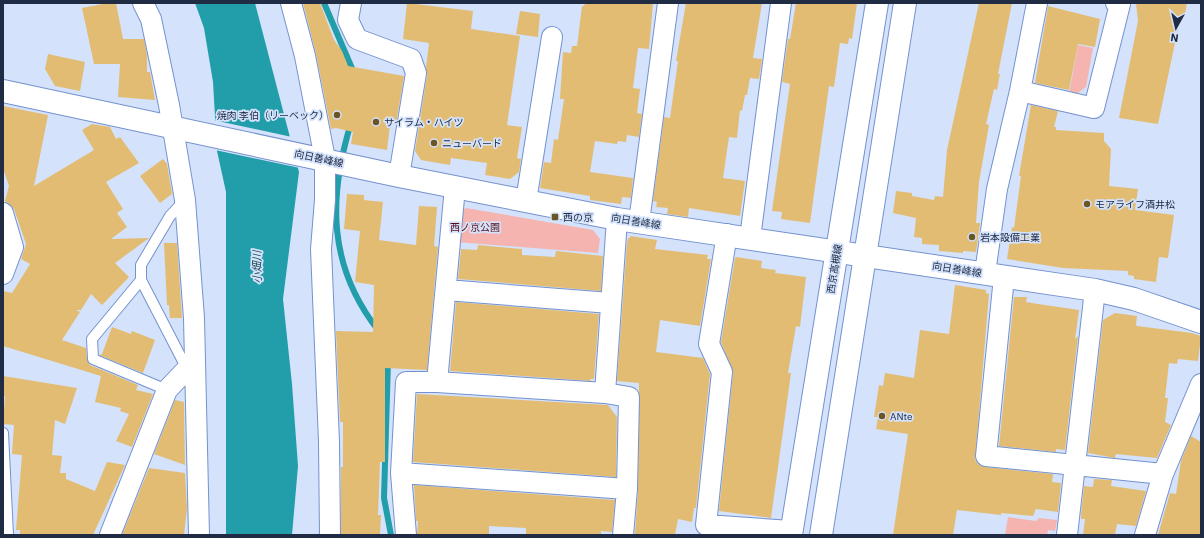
<svg xmlns="http://www.w3.org/2000/svg" width="1204" height="538" viewBox="0 0 1204 538" font-family="'IBM Plex Sans','Noto Sans JP',sans-serif">
<rect width="100%" height="100%" fill="#d4e2fc"/>
<path fill="#f5b4af" d="M1078 45 1093 48 1086 87 1075 95 1069 94Z
M466 208 593 230 600 239 598 253 455 242 458 214Z
M1008 517 1036 521 1039 518 1057 520 1055 531 1048 530 1047 535H1005Z"/>
<path fill="#219ea9" d="M195 3H255L299 172 283 299 292 384 298 466 292 535H226V192L217 151 213 82 204 28Z"/>
<path fill="#d4e2fc" d="M213 120 292 137 300 168 215 150Z"/>
<g fill="none" stroke-linecap="round" stroke-linejoin="round">
<path stroke="#219ea9" stroke-width="6" d="M324 3 354 73
M351 123C328 198 328 266 378 330
M388 361 384 498 391 535"/>
</g>
<path fill="#e2bc72" d="M108 3H116L123 39H144L147 55V72H150L155 100 118 97 120 64H94L82 8Z
M303 3H320L334 40 342 51 348 66 404 76 396 124 391 117 387 150 351 144 353 132 336 128 331 129 316 54Z
M407 3 473 11 471 29 520 36 507 125 522 127 517 158 521 159 519 172 510 179 485 175 487 163 451 158 450 165 421 160 415 151 427 75 426 67 429 43 403 39Z
M585 3H653L649 49 638 48 633 88 640 89 637 113 642 114 639 137 627 135 626 142 618 141 617 144 595 141 590 172 633 178 631 198 622 197 621 204 590 200V196L540 188 544 162 551 163 554 139 558 140 564 99H560L563 52 571 53 572 46H577L582 6H584Z
M686 3H762L753 58 762 59 759 79 750 78 747 95H745L742 111 740 110 737 138 729 137 723 178 745 181 740 216 689 208 688 217 667 214 668 208 656 207 657 202 653 201 664 117 670 118 678 61H676Z
M796 3H857L852 39 849 38 848 44 840 43 834 87 829 86 810 223 781 219 782 212 772 211 790 84 782 82 788 39H790Z
M979 3H1012L998 74H1000L997 90 994 89 986 124 989 125 979 182 976 223H980L976 252 963 251V253L939 251V245L922 244V238L914 237 916 218 893 213 896 191 912 193V196L934 200 935 196 943 197 947 150Z
M1136 3H1187L1184 20 1180 19 1158 124 1119 118 1138 21Z
M1048 6 1100 19 1095 47 1078 44 1069 90 1035 83Z
M520 11 540 14 538 37 516 34Z
M48 54 85 62 80 91 55 86 45 69Z
M1031 105 1058 111 1054 127H1056V130L1104 133V141L1111 149 1109 186 1138 189 1135 210 1174 215 1168 258 1159 257 1156 282 1134 279V276L1128 275V271L1063 268 1007 259 1012 227 1014 228 1021 176H1019Z
M3 106 48 115 34 186 94 150 82 130 92 124 110 127 116 139 120 137 139 163 106 182 123 209 117 213 127 227 111 239 149 238 115 263 129 277 102 305 91 294 81 310H76L80 312 62 340 86 348 87 360 90 365 138 385 136 390 153 394 132 447 116 441 129 414 120 411 121 408 95 402 101 376 3 346V291L12 293 30 264 21 259 26 244 14 209 5 201 9 186 3 168Z
M163 159 167 164 172 194 160 203 140 176Z
M347 194 364 195V200L383 202 379 240 416 245 419 206 437 207 434 246 438 247 427 370 385 368V462H380L378 515H381L380 535H341V467H343V422H340L336 331 373 332 374 285 355 282 360 231 344 229Z
M630 236 657 240 655 249 708 255 707 259H711L700 326 660 320 656 352 703 358 710 374 696 508H694L692 522 678 519 675 535 635 534 638 489 639 383 617 381 627 243 628 238H630Z
M164 243H177L182 318H170L169 305H167Z
M478 245 522 249V255L555 257 556 251 603 256 601 291 458 279 461 249 477 250Z
M736 257 762 261 761 268 776 270 775 273 806 277 800 327 796 326 788 373H791L771 518 719 511 733 373 721 342 735 258Z
M955 285 986 290V293L989 294 975 460 979 465 985 467 1053 474 1052 482 1061 483 1058 512 1036 509 1033 516 1001 513V515L957 510 953 535H893L908 434 876 429 878 417H874L879 385 883 386 885 373 914 378 920 330 949 334Z
M1014 297H1027L1026 302 1038 304 1079 310 1075 339 1078 336 1065 450 1056 449V452L999 446Z
M456 302 599 314 594 379H590L591 381 450 371Z
M1115 313 1137 316 1136 325 1137 326 1192 333 1201 336 1198 361 1178 359 1177 364 1169 363 1165 398H1168L1165 422 1171 425 1157 458 1116 454 1115 458 1088 453 1103 320Z
M112 327 131 334 132 331 155 340 143 373 99 355 102 354Z
M3 376 77 388 65 424 55 420 52 455 62 456 60 473H66V479L95 491 107 462 125 465 93 535H20V530H16L22 455 12 454 14 425 3 424 5 396 3 395Z
M417 394 608 405 617 417 616 477 413 462Z
M175 400 184 402 185 465 154 454Z
M1191 436 1201 442V535H1158L1170 493 1176 494 1181 461Z
M149 468 185 473 187 509 184 535H122Z
M1094 479 1112 480 1111 486 1146 491 1136 526 1117 524 1115 535H1083L1085 519H1081V515L1084 486 1093 487Z
M414 485 615 500 612 532 601 531V535H526V528L489 526V535H417L418 521H416Z"/>
<g fill="none" stroke-linecap="round" stroke-linejoin="round">
<defs>
<path id="service" d="M184 201 170 216 141 265V280L187 369
M141 280 92 339 93 359 167 390
M3 433 8 535"/>
<path id="minor" d="M143 3 151 19 169 105 185 200 194 318 199 535
M291 3 305 56 325 159V200L321 249 329 442 330 535
M351 3 348 20 357 39 411 59 416 73 399 176
M1020 91 1094 108 1120 4 1116 3
M526 201 552 37
M3 213 13 247 3 274
M639 222 668 3
M727 234 709 344 722 372 706 525 791 531
M750 238 781 3
M985 273 997 189 1020 91 1037 3
M1004 277 986 456 1163 474
M446 290 610 303
M437 382 455 187
M605 393 617 219
M401 473 627 489
M110 535 167 390 187 369H195
M406 535 401 473 406 382H437L605 393 629 397 627 489 623 535
M1067 535 1095 290
M1145 535 1163 474 1201 384"/>
<path id="secondary" d="M3 91 399 176 617 219 1095 290 1134 299 1201 322"/>
<path id="primary" d="M791 535 877 3
M821 535 905 3"/>
</defs>
<use href="#service" stroke="#7492ce" stroke-width="12"/>
<use href="#minor" stroke="#7492ce" stroke-width="22"/>
<use href="#secondary" stroke="#7492ce" stroke-width="24"/>
<use href="#primary" stroke="#7492ce" stroke-width="24"/>
<use href="#service" stroke="#fff" stroke-width="10"/>
<use href="#minor" stroke="#fff" stroke-width="20"/>
<use href="#secondary" stroke="#fff" stroke-width="22"/>
<use href="#primary" stroke="#fff" stroke-width="22"/>
</g>
<g fill="#6c5525" stroke="#d4e2fc" stroke-width="1.5">
<circle cx="337" cy="115" r="4"/>
<circle cx="376" cy="122" r="4"/>
<circle cx="434" cy="143" r="4"/>
<circle cx="1087" cy="204" r="4"/>
<rect x="551" y="213" width="8" height="8" rx="2"/>
<circle cx="972" cy="237" r="4"/>
<circle cx="882" cy="416" r="4"/>
</g>
<g text-anchor="middle" stroke-width="3.5" stroke-linejoin="round" paint-order="stroke">
<g font-size="10" fill="#202c44" stroke="#d4e2fc" text-anchor="start">
<text x="329" y="119" text-anchor="end">焼肉 李伯（リーベック）</text>
<text x="384" y="126">サイラム・ハイツ</text>
<text x="442" y="147">ニューバード</text>
<text x="1095" y="208">モアライフ酒井松</text>
<text x="563" y="221">西の京</text>
<text x="980" y="241">岩本設備工業</text>
<text x="890" y="420">ANte</text>
</g>
<g font-size="10" fill="#202c44" stroke="#d4e2fc">
<text transform="translate(319 158) rotate(12)" y="4">向日善峰線</text>
<text transform="translate(636 221) rotate(9)" y="4">向日善峰線</text>
<text transform="translate(834 269) rotate(-81)" y="4">西京高槻線</text>
<text transform="translate(957 269) rotate(9)" y="4">向日善峰線</text>
</g>
<g font-size="10" fill="#570c11" stroke="#d4e2fc">
<text x="475" y="231">西ノ京公園</text>
</g>
<g font-size="11" font-style="italic" fill="#12464a" stroke="#d4e2fc">
<text transform="translate(257 267) rotate(-91)" y="4">小畑川</text>
</g>
</g>
<rect width="1204" height="538" fill="none" stroke="#202c44" stroke-width="8"/>
<g transform="translate(1176 28) rotate(188)" stroke="#d4e2fc" stroke-width="3" paint-order="stroke">
<path d="M0-3L7 15L0 10L-7 15Z" fill="#202c44"/>
<text y="-6" font-size="11" font-weight="bold" text-anchor="middle" fill="#202c44">N</text>
</g>
</svg>
